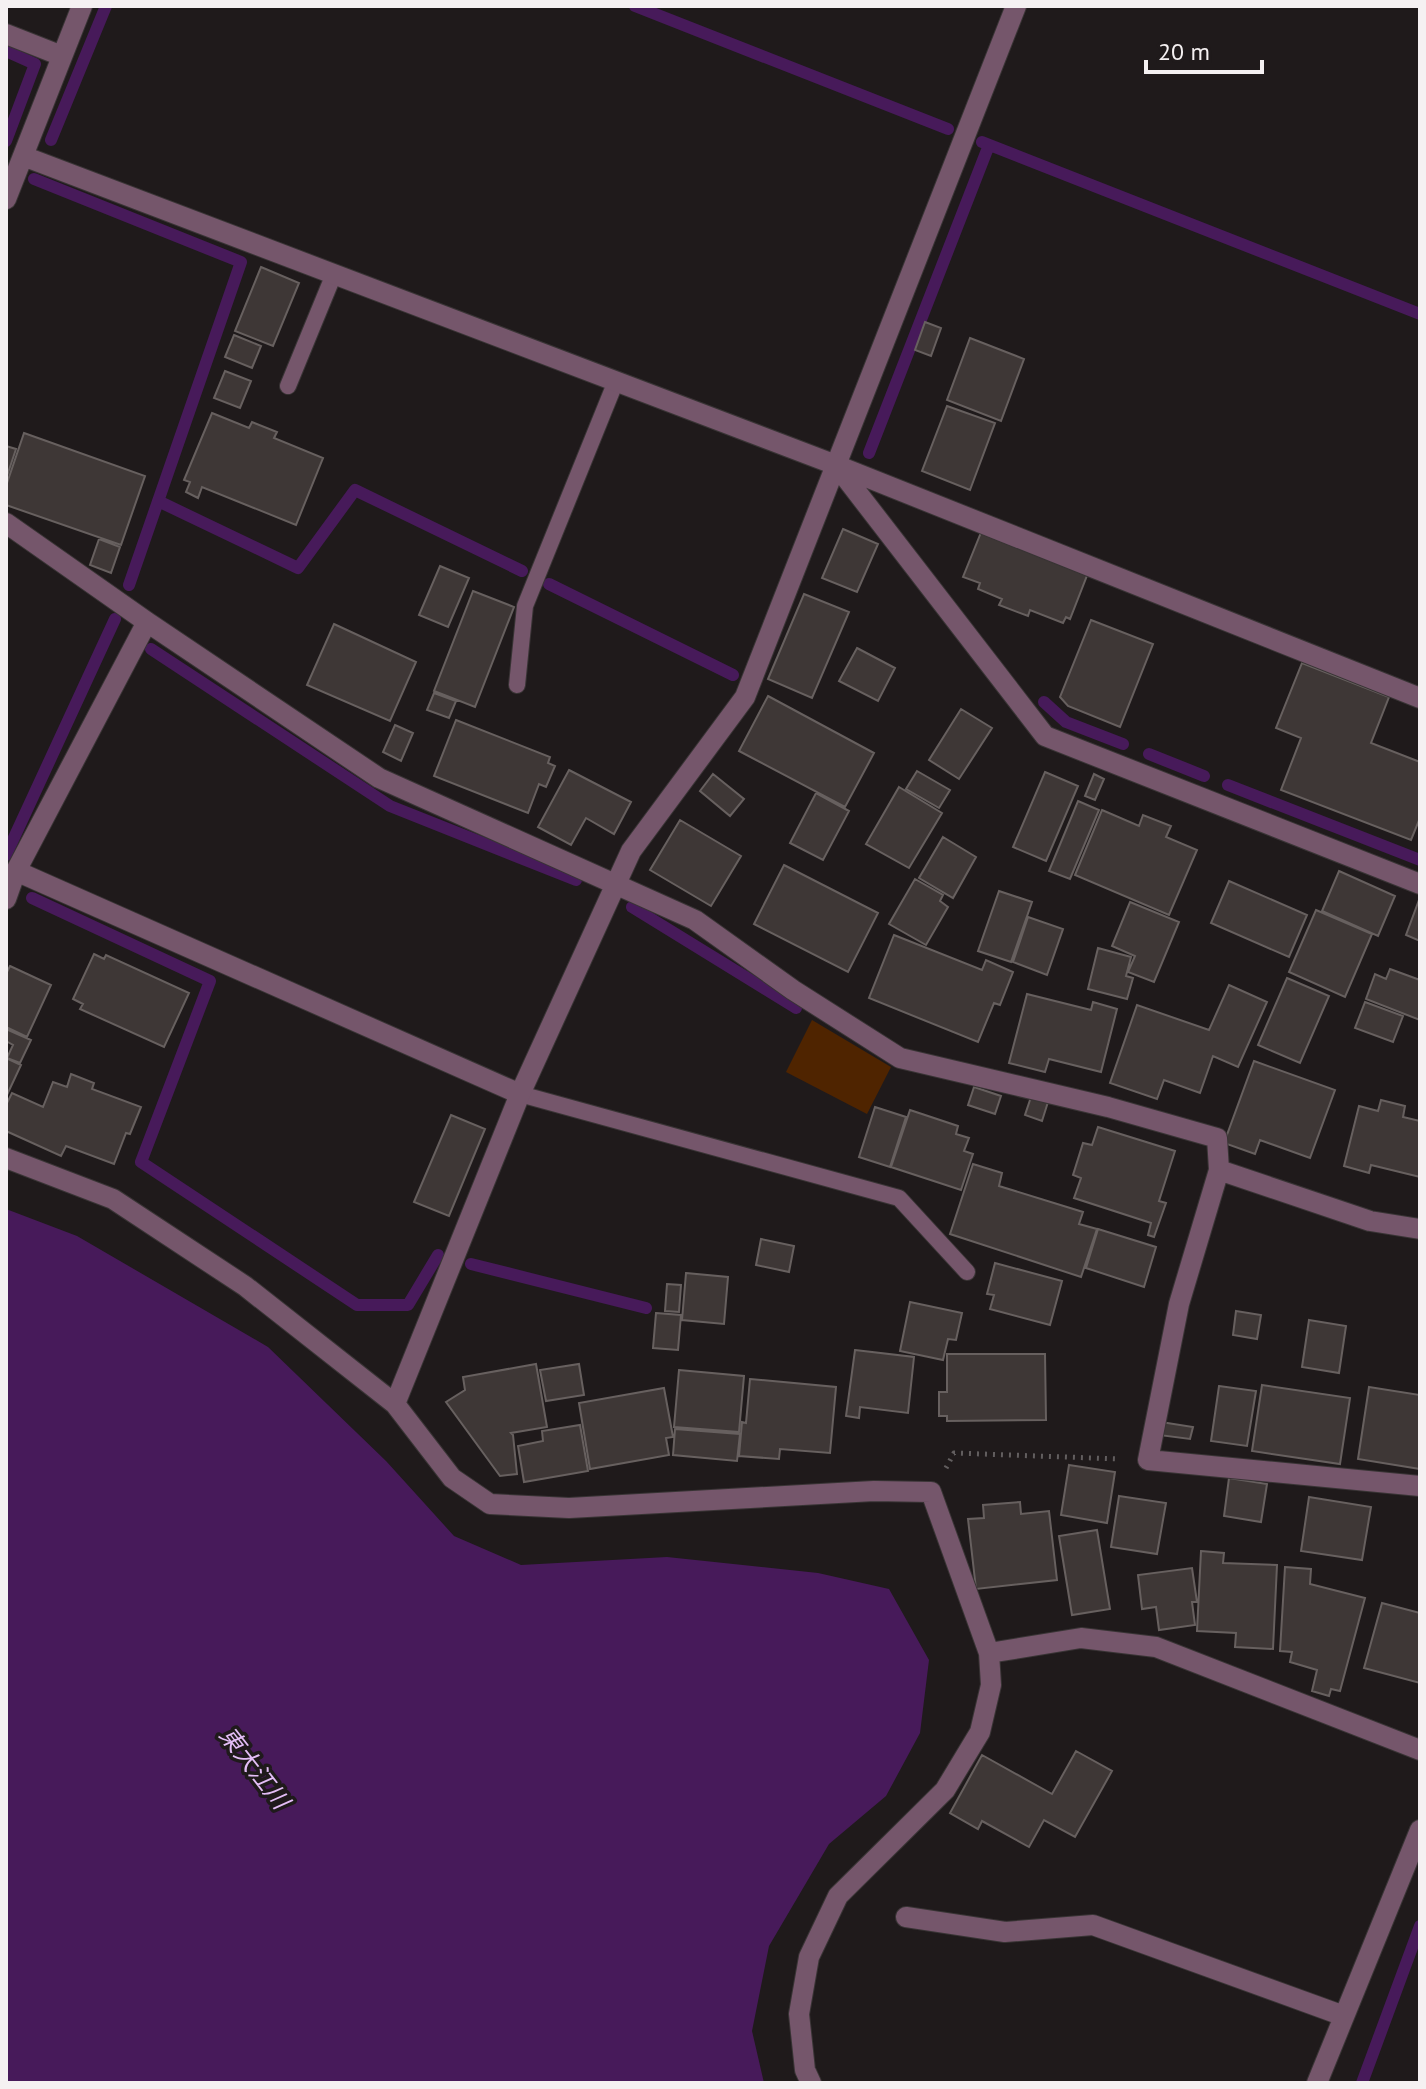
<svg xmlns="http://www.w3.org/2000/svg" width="1426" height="2089" viewBox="0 0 1426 2089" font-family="'PT Sans','Noto Sans JP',sans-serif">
<rect width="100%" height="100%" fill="#1f1a1b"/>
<path fill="#4f2400" d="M812 1020 891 1067 867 1114 786 1072Z"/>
<path fill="#471a5a" d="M6 1209 77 1236 268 1347 386 1461 454 1536 521 1565 667 1557 818 1573 889 1589 929 1660 920 1733 886 1796 829 1844 769 1946 752 2031 764 2083H6Z"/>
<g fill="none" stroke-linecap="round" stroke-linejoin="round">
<path stroke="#471a5a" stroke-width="12" d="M635 6 948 129
M6 51 35 64 6 141
M51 140 106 6
M982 142 1420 314
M34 179 241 262 129 585
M869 453 989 145
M158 501 298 568 355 490 522 571
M549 584 733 675
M151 649 390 806 576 880
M1044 702 1066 722 1123 744
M1149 754 1204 776
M1228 785 1420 860
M6 855 115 619
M32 898 210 981 141 1162 357 1305H408L438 1255
M632 907 796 1008
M471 1264 646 1308
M1362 2083 1420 1926"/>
</g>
<path fill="#3e3736" stroke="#67605f" stroke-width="2" d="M261 267 299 283 273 346 235 331Z
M925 322 941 328 931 356 915 350Z
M234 335 261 346 252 368 225 357Z
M970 338 1024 359 1001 421 947 400Z
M225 371 251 381 240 408 214 398Z
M947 406 995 423 970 490 922 471Z
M212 413 249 428 252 422 277 432 274 438 323 458 296 525 202 487 198 498 186 492 190 482 184 480Z
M24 433 145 476 121 545 6 505V486Z
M6 446 16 449 6 479Z
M843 529 878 544 857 592 822 578Z
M982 530 1088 573 1070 619 1066 617 1063 623 1030 610 1028 616 999 605 1002 599 978 589 980 583 963 577Z
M99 539 120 547 111 573 90 565Z
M440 566 469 578 448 627 419 615Z
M473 591 514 607 475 707 434 691Z
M804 594 849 612 812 698 768 679Z
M1091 620 1153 644 1120 727 1068 706 1060 697Z
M334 624 416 662 390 721 307 685Z
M857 648 895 668 878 701 839 681Z
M1302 663 1389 697 1371 743 1420 762V818L1411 840 1281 790 1301 738 1276 728Z
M434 693 456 701 449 718 427 710Z
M768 696 874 753 845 807 739 751Z
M961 709 992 728 959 779 929 760Z
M456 720 550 757 548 763 555 766 546 787 539 784 528 813 434 776Z
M395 725 413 733 401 761 383 752Z
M569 770 631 802 614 834 586 818 571 845 538 827Z
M917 771 950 790 939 808 906 789Z
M1045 772 1078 786 1046 861 1013 847Z
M713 774 744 799 730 816 700 791Z
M1094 774 1104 779 1095 800 1085 796Z
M899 787 942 813 909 868 866 844Z
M816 793 849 811 823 860 790 843Z
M1078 801 1099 810 1070 879 1049 871Z
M1102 810 1139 826 1143 815 1171 826 1166 837 1197 850 1169 915 1075 875Z
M680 820 741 856 711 906 650 870Z
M943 837 976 857 953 898 919 878Z
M784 865 878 913 848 972 754 924Z
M1339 871 1395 896 1378 936 1322 911Z
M915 879 943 895 940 901 948 907 926 945 889 924Z
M1229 881 1307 915 1289 957 1211 923Z
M999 891 1032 902 1011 962 978 951Z
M1419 900H1420V941L1406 935Z
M1130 902 1179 922 1154 982 1128 972 1135 956 1112 946Z
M1316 910 1372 934 1345 997 1289 972Z
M1028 917 1063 929 1047 975 1013 962Z
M894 935 982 970 986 960 1013 972 1000 1005 994 1003 978 1042 869 998Z
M1098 948 1131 957 1126 976 1133 978 1127 999 1088 989Z
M94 954 104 959 106 955 189 993 164 1047 80 1009 83 1004 73 999Z
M10 966 51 985 27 1037 6 1027V974Z
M1390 969 1420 980V1020L1366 999 1375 974 1386 979Z
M1287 978 1329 996 1300 1063 1258 1045Z
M1229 985 1267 1002 1238 1067 1213 1056 1200 1093 1164 1080 1157 1099 1110 1083 1137 1005 1209 1030Z
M1027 994 1091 1010 1093 1002 1117 1009 1101 1072 1049 1059 1045 1072 1009 1063Z
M1365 1002 1403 1016 1393 1042 1355 1028Z
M6 1029 31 1040 20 1063 7 1058 13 1045 6 1041Z
M6 1058 21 1065 6 1097Z
M1254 1061 1335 1090 1310 1158 1260 1140 1255 1154 1224 1143Z
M71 1074 94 1083 92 1089 141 1107 130 1134 126 1133 114 1164 66 1146 61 1156 6 1131V1105L12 1093 43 1107 53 1082 67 1087Z
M974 1087 1001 1096 995 1114 968 1105Z
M1031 1097 1048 1102 1042 1121 1025 1115Z
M1381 1100 1405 1106 1403 1117 1420 1121V1177L1371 1165 1369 1173 1344 1166 1359 1106 1378 1111Z
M875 1107 906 1117 890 1167 859 1157Z
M910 1110 958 1126 956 1134 969 1138 964 1151 973 1154 961 1190 891 1167Z
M451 1115 485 1129 449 1216 414 1202Z
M1098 1127 1175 1151 1159 1201 1166 1203 1154 1237 1148 1235 1151 1223 1074 1198 1081 1178 1073 1175 1083 1143 1092 1145Z
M973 1164 1002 1173 999 1186 1083 1212 1079 1224 1097 1229 1081 1277 950 1234Z
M1098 1229 1156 1247 1144 1287 1086 1268Z
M761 1239 794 1246 789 1272 756 1265Z
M995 1263 1062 1281 1050 1325 990 1309 994 1295 987 1294Z
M686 1273 728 1277 724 1324 682 1320Z
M667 1284 681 1285 679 1312 665 1311Z
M910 1302 962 1313 956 1340 948 1339 943 1360 900 1351Z
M1236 1311 1261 1315 1257 1339 1233 1335Z
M656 1313 681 1315 678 1350 653 1348Z
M1309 1320 1346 1326 1339 1373 1302 1367Z
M855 1350 914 1357 908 1413 860 1407 859 1418 846 1416Z
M947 1354H1045L1046 1420 947 1421V1416H939V1392H947Z
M536 1364 547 1427 511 1433 513 1435 517 1474 500 1476 446 1402 465 1390 463 1377Z
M579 1364 584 1395 546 1401 540 1370Z
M679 1370 744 1376 739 1432 674 1427Z
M750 1379 836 1387 830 1453 780 1449 779 1459 739 1456 742 1422 746 1423Z
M1262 1385 1350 1398 1340 1464 1252 1451Z
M1219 1386 1256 1391 1247 1446 1211 1441Z
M1369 1387 1420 1395V1469L1358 1459Z
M664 1388 673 1437 666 1438 669 1455 590 1469 579 1403Z
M1161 1422 1193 1427 1190 1439 1159 1435Z
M580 1425 588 1471 524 1482 518 1446 543 1441 542 1431Z
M675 1429 740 1434 737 1461 673 1455Z
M1069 1465 1115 1472 1107 1523 1061 1515Z
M1229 1478 1267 1484 1261 1522 1224 1516Z
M1119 1496 1166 1503 1157 1554 1111 1547Z
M1309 1497 1371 1507 1362 1560 1301 1551Z
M1020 1502 1021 1514 1049 1511 1057 1580 976 1589 968 1519 984 1518 983 1505Z
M1097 1530 1110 1609 1072 1615 1059 1536Z
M1201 1551 1224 1553 1223 1563 1277 1565 1273 1649 1235 1647 1236 1633 1197 1631Z
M1285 1567 1311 1569 1310 1584 1365 1598 1340 1691 1331 1689 1329 1696 1312 1691 1317 1670 1290 1662 1292 1652 1280 1651Z
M1192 1568 1197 1602H1192L1195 1625 1159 1630 1156 1607 1142 1609 1138 1575Z
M1382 1603 1420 1613V1683L1364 1668Z
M1076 1751 1112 1771 1075 1837 1044 1820 1029 1847 982 1821 978 1829 950 1813 982 1755 1052 1794Z"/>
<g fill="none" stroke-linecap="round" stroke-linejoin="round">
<defs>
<path id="service" d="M288 386 334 274
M517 685 525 606 616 381
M520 1094 899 1198 967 1272"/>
<path id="minor" d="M6 34 62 56
M23 156 836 465 1420 698
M6 199 82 6
M836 465 1045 736 1420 884
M6 523 147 622 379 778 695 920 793 990 900 1058 1108 1107 1217 1138 1219 1170 1370 1221 1420 1229
M16 871 520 1094 631 851 745 697 1016 6
M6 899 16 871 147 622
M520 1094 395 1404 452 1478 490 1504 569 1508 874 1491 931 1492 989 1653 1081 1638 1156 1647 1420 1750
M6 1158 113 1199 245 1286 395 1404
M1219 1170 1179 1304 1148 1460 1420 1486
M906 1917 1005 1932 1093 1925 1344 2016
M811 2083 805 2070 799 2014 809 1957 838 1896 945 1790 980 1732 991 1685 989 1653
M1317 2083 1420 1830"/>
</defs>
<use href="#service" stroke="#393435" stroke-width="18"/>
<use href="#minor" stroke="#393435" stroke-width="22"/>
<path stroke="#625e5f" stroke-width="5" stroke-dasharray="2 6" stroke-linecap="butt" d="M946 1468 954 1453 1120 1459"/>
<use href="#service" stroke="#75566b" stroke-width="16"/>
<use href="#minor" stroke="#75566b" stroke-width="20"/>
</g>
<g text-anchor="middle" stroke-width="7" stroke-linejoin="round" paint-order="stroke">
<g font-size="24" font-style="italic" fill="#e3bdf6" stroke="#1f1a1b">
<text transform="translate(254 1768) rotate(52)" y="8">東大江川</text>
</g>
</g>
<rect width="1426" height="2089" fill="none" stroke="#f5f1f2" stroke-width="16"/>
<path d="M1146 60v12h116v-12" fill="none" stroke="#f5f1f2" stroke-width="4"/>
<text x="1158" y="60" font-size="24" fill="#f5f1f2" stroke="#1f1a1b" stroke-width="6" paint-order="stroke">20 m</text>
</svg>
